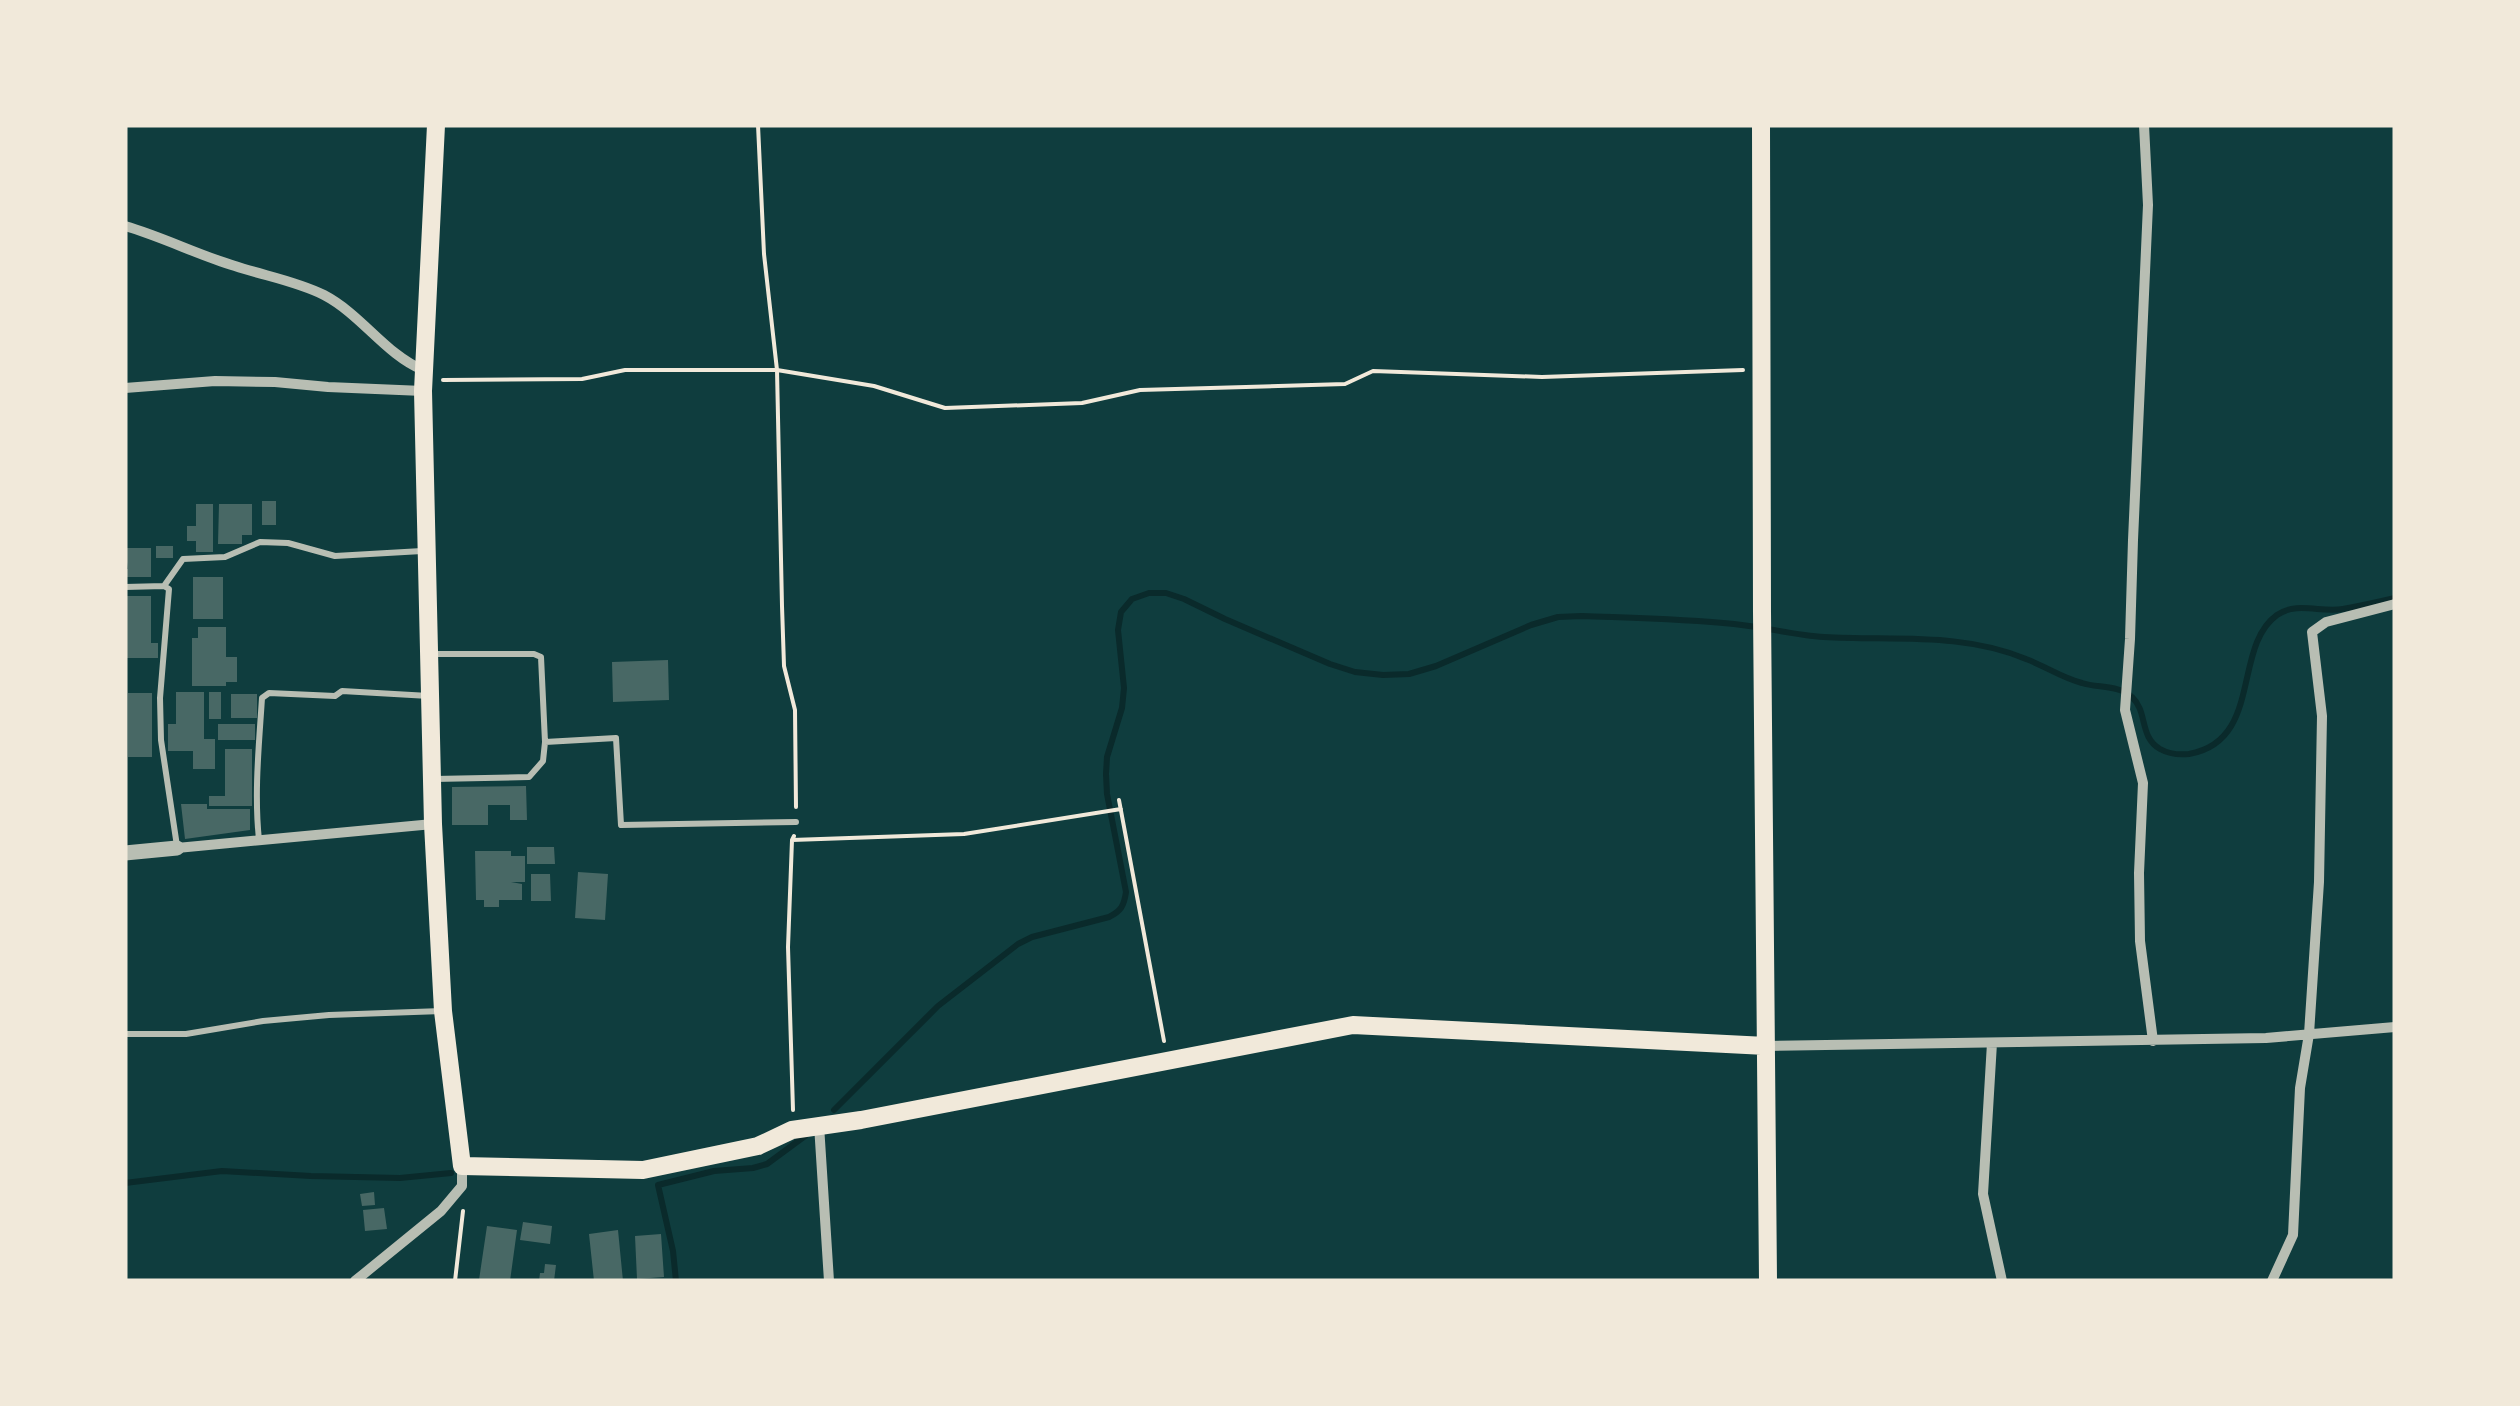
<svg xmlns="http://www.w3.org/2000/svg" width="2520" height="1406" viewBox="0 0 2520 1406" font-family="Mulish,sans-serif">
<rect width="100%" height="100%" fill="#0f3d3e"/>
<g fill="none" stroke-linecap="round" stroke-linejoin="round">
<path stroke="#0a2a2b" stroke-width="6" d="M834 1110 938 1006 1018 944 1032 937 1109 917C1121 911 1124 906 1126 892L1107 794 1106 774 1107 757 1122 708 1124 688 1118 630 1121 612 1132 599 1149 593H1166L1184 599 1225 619 1330 664 1355 672 1383 675 1409 674 1436 666 1531 625 1558 617 1582 616C1633 618 1684 619 1734 624 1764 627 1794 635 1824 637 1892 641 1962 632 2026 659 2045 666 2062 678 2082 683 2097 688 2120 685 2132 697 2148 712 2139 737 2160 749 2169 754 2179 755 2189 754 2263 741 2232 647 2277 615 2297 601 2321 613 2343 609 2360 606 2378 602 2395 598
M125 1183 222 1171 311 1176 400 1178 451 1173
M676 1281 673 1251 658 1185 714 1171 753 1168 767 1164 805 1136"/>
</g>
<path fill="#486865" d="M262 501H276V525H262Z
M196 504H213V552H196V541H187V526H196Z
M219 504H252V535H242V544H218Z
M156 546H173V558H156Z
M125 548H151V577H125V569H128Z
M193 577H223V619H193Z
M125 596H151V643H158V658H125Z
M198 627H226V657H237V682H226V686H192V638H198Z
M668 660 669 700 613 702 612 662Z
M176 692H204V739H215V769H193V751H168V724H176Z
M209 692H221V719H209Z
M128 693H152V757H128Z
M231 694H257V718H231Z
M218 724H255V740H218Z
M225 749H252V806H209V796H225Z
M526 786 527 820H510V805H488V825H452V787Z
M181 804H207V809H250V830L185 839Z
M527 847H554L555 864H527Z
M475 851H511V856H525V882H511L522 884V900H499V907H484V900H476Z
M578 872 608 874 605 920 575 918Z
M531 874H550L551 901H531Z
M374 1192 375 1205 362 1206 360 1194Z
M384 1208 387 1229 365 1231 363 1210Z
M523 1222 552 1226 550 1244 520 1240Z
M487 1226 517 1230 510 1281 479 1280Z
M618 1230 623 1281H594L589 1234Z
M661 1234 664 1277 637 1279 635 1236Z
M545 1264 556 1265 554 1281H539L540 1273H544Z"/>
<g fill="none" stroke-linecap="round" stroke-linejoin="round">
<path stroke="#f1e9da" stroke-width="4" d="M758 125 764 254 777 370 782 606 784 666 795 710 796 807
M443 380 582 379 625 370H777L874 386 945 408 1082 403 1140 390 1345 384 1373 371 1542 377 1743 370
M1119 800 1164 1041
M792 840 964 834 1121 809
M793 1110 788 947 792 840 794 836
M455 1281 463 1211"/>
<path stroke="#b8beb3" stroke-width="6" d="M164 586 183 559 225 557 260 542 288 543 335 556 422 551
M125 587 164 586 169 589 160 698 161 740 177 846
M431 654H534L541 657 545 742 543 761 529 777 434 779
M545 742 616 738 621 825 796 822
M259 840C254 793 259 745 262 698L269 693 335 696 342 691 429 696
M125 1034H186L263 1021 329 1015 442 1011"/>
<path stroke="#b8beb3" stroke-width="10" d="M2144 125 2148 205 2133 540 2130 639 2125 710 2143 783 2139 873 2140 941 2153 1041
M125 226C163 237 198 255 235 266 265 276 296 281 324 295 362 315 385 354 423 370
M125 388 215 381 275 382 328 387 423 391
M177 848 433 824
M1992 1043 1983 1194 2002 1281
M1766 1046 2266 1038 2395 1027
M819 1125 829 1281
M355 1281 441 1211 462 1186V1166
M2272 1281 2293 1235 2300 1088 2309 1034 2319 882 2322 716 2312 632 2326 622 2395 604"/>
<path stroke="#b8beb3" stroke-width="15" d="M125 853 177 848"/>
<path stroke="#f1e9da" stroke-width="18" d="M436 125 423 391 433 824 443 1011 462 1166 643 1170 758 1146 792 1130 861 1120 1353 1025 1766 1046
M1761 125 1762 612 1768 1281"/>
</g>
<rect width="2520" height="1406" fill="none" stroke="#f1e9da" stroke-width="255"/>
</svg>
